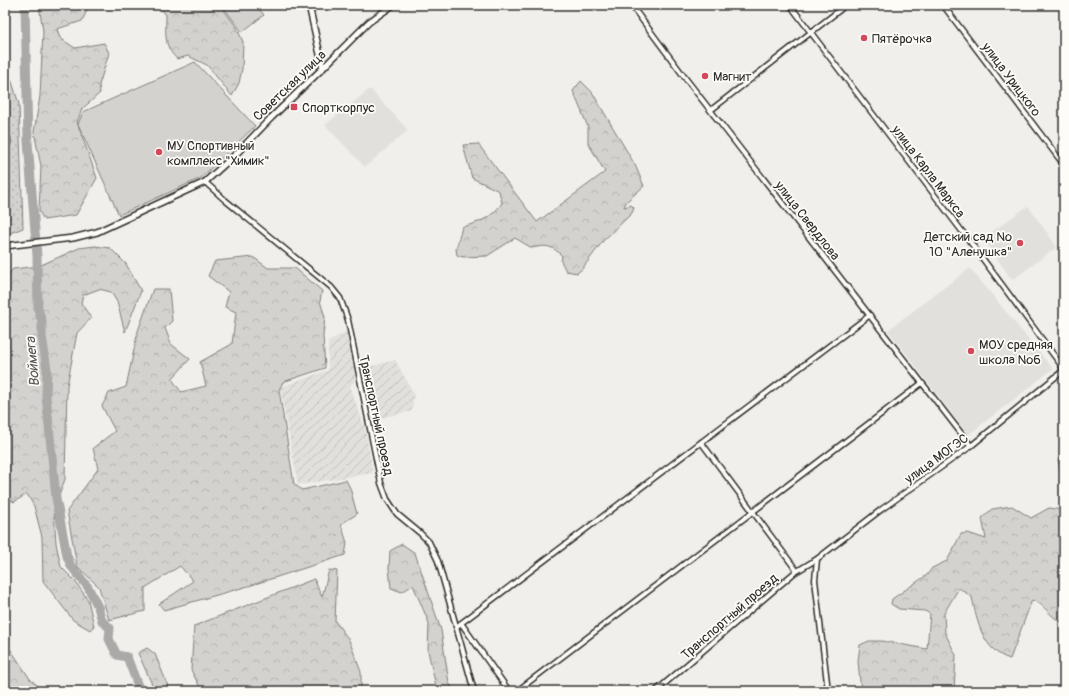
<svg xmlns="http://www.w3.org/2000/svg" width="1069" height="696" viewBox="0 0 1069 696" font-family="Pangolin,sans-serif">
<defs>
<pattern id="industrial-furrows" width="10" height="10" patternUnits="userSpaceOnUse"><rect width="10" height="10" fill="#e1e0dc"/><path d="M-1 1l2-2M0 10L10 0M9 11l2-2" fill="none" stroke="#c1c0bd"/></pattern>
<pattern id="forest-crowns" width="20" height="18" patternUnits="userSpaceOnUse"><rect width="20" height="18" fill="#d3d2cf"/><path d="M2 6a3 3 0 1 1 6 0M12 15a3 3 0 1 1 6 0" fill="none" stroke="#b5b4b2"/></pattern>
<pattern id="park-dots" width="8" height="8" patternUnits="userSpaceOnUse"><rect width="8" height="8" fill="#d3d2cf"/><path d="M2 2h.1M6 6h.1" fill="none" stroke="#b5b4b2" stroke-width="1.8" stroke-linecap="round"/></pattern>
</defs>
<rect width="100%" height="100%" fill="#f0efeb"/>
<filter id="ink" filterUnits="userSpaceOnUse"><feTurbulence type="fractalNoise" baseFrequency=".025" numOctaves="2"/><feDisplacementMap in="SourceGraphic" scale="8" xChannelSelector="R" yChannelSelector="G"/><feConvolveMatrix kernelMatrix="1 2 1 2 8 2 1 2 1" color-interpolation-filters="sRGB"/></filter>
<g filter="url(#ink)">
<path fill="#e1e0dc" d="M370 89 408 130 365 167 325 125Z
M1028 206 1057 247 1012 280 983 238Z
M970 268 1053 369 968 435 888 330Z"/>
<path fill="url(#industrial-furrows)" d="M347 331 356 380 350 386 365 428 373 473 298 485 280 387 328 370V342Z
M395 360 414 394 412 411 376 419 364 368Z"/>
<path fill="url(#forest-crowns)" stroke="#7f7e7d" d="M39 5H119L89 6 82 21 57 29 60 38 75 48 104 43 109 53 99 85 100 93 82 109 77 122 97 178 76 215 44 220 39 211 41 166 34 132 40 96 43 31Z
M158 5H226L224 10 237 28 243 42 242 69 239 83 232 96 207 65 188 56 177 59C163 46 166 33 166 15Z
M581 81 592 92 635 165 644 186 626 202 624 207 631 205 634 208 632 213 603 241 582 269 577 273 566 271 561 261 562 256C552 245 546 245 532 248L515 238 487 256 463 257 457 255 456 249 462 227C478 223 492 218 502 203L499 191 472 178 463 145 478 144 537 222 605 172 588 143V127L573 91Z
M95 246 110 248 126 264 141 291 125 332 117 302 111 292 99 289 83 295 81 303 91 318 77 333 67 386 65 479 54 510 56 543 61 567 75 581 88 600 94 626 90 630 73 620 43 581 42 537 34 506 27 494 14 502 7 498 5 494V405L7 378 5 333V288L7 276 13 269 39 266 79 248Z
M253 257 268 268H295L322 291 320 301 325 317 323 336 325 368 283 382 279 390 294 484 302 490 346 480 350 488 357 514 341 524 347 543 345 555 252 585 164 610 159 604 193 581 180 566 145 588V611L109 620 99 587 77 566 67 511 98 469 93 448 115 431 102 406 109 393 126 387 138 331 153 289H169L172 321 165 328 171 344 190 359 172 379 181 392 206 386 200 362 232 344 236 312 225 307 229 292 208 276 215 261Z
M1064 448V486L1058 460Z
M1064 494V623C1048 617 1047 605 1032 600L1010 659C983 651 977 622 972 597L959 588 944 613 945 633 956 655 954 691H861L858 661 860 645 869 641H882L927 649 930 614 925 611 899 609 891 604 892 599 927 575 932 568 947 561 961 534 968 533 986 539 982 518 992 509 1012 506 1031 518 1049 508 1062 510Z
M402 544 415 553 441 630 449 683 455 691H437L428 651 429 623 413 585 402 592 391 588 389 568 390 551Z
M329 570 337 571 335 621 349 640 361 672V691H202L191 670 194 626 314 579 322 597Z
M5 648 11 650 30 679 44 691H5Z
M147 648 155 654 170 691H155L138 653Z"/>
<path fill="url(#park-dots)" stroke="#7f7e7d" d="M5 60 19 104 23 228 5 235Z"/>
<path fill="#d3d2cf" stroke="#7f7e7d" d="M231 5H256L264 15 242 32 225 9Z
M195 62 255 126 201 178 119 215 78 124 83 112Z"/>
<path fill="#aaa9a7" stroke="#777775" d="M5 127C12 137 15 144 5 152Z"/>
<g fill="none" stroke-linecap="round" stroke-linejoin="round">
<path stroke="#777775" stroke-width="1.5" d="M1056 691 1064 684"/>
<path stroke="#aaa9a7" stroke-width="9" d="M25 5 28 142 37 256 38 309 42 321V336L47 370 46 395 56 498 67 556 71 566 88 587 98 607 102 621 110 628 109 639 117 655 127 657 140 691"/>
<defs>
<path id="minor" d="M631 5 686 79 971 446
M790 5 974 247 1064 369
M943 5 1064 165
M711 110 841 9
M205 182 225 200 331 287 340 298 348 320 381 483 387 499 397 514 420 533 429 542 438 561 474 691
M701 442 797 571
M817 559 815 580 828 691
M461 623 509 691
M456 627 870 315
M517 691 922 383
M656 691 794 573 817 559 882 509 971 446 1064 370"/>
<path id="tertiary" d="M310 5V10L323 68
M5 246 73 238 97 232 205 182 238 152 272 117 323 68 369 22 393 5"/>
</defs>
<use href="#minor" stroke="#2b2b2b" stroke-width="7"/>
<use href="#tertiary" stroke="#2b2b2b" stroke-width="8"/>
<use href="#minor" stroke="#fdfcf7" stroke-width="4"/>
<use href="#tertiary" stroke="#fdfcf7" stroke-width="5"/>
</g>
</g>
<g fill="#d1495b" stroke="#fdfcf7" stroke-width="1.5">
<circle cx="864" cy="38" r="4"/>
<circle cx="705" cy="76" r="4"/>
<rect x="290" y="103" width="8" height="8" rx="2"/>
<circle cx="159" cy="152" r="4"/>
<circle cx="1020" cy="243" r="4"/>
<circle cx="971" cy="351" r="4"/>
</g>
<g text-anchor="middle" stroke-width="3.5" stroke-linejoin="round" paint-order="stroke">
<g font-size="13" fill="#2b2b2b" stroke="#fdfcf7" text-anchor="start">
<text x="872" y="43">Пятёрочка</text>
<text x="713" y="81">Магнит</text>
<text x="302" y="112">Спорткорпус</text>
<text x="167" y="150">МУ Спортивный<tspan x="167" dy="15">комплекс "Химик"</tspan></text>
<text x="1012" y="241" text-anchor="end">Детский сад №<tspan x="1012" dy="15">10 "Аленушка"</tspan></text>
<text x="979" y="349">МОУ средняя<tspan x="979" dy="15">школа №6</tspan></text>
</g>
<g font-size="13" fill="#2b2b2b" stroke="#fdfcf7">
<text transform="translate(1012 79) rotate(53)" y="5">улица Урицкого</text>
<text transform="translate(289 85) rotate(-44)" y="5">Советская улица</text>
<text transform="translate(929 171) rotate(53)" y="5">улица Карла Маркса</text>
<text transform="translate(808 220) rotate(52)" y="5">улица Свердлова</text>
<text transform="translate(377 415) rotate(78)" y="5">Транспортный проезд</text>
<text transform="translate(936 458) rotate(-36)" y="5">улица МОГЭС</text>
<text transform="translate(729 616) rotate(-41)" y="5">Транспортный проезд</text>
</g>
<g font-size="14" font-style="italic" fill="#575756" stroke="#fdfcf7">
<text transform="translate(32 362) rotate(-95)" y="5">Воймега</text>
</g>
</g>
<rect width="1069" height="696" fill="none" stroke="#fdfcf7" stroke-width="20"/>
<rect x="10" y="10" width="1049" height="676" fill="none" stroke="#2b2b2b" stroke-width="1.5" filter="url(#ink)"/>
</svg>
